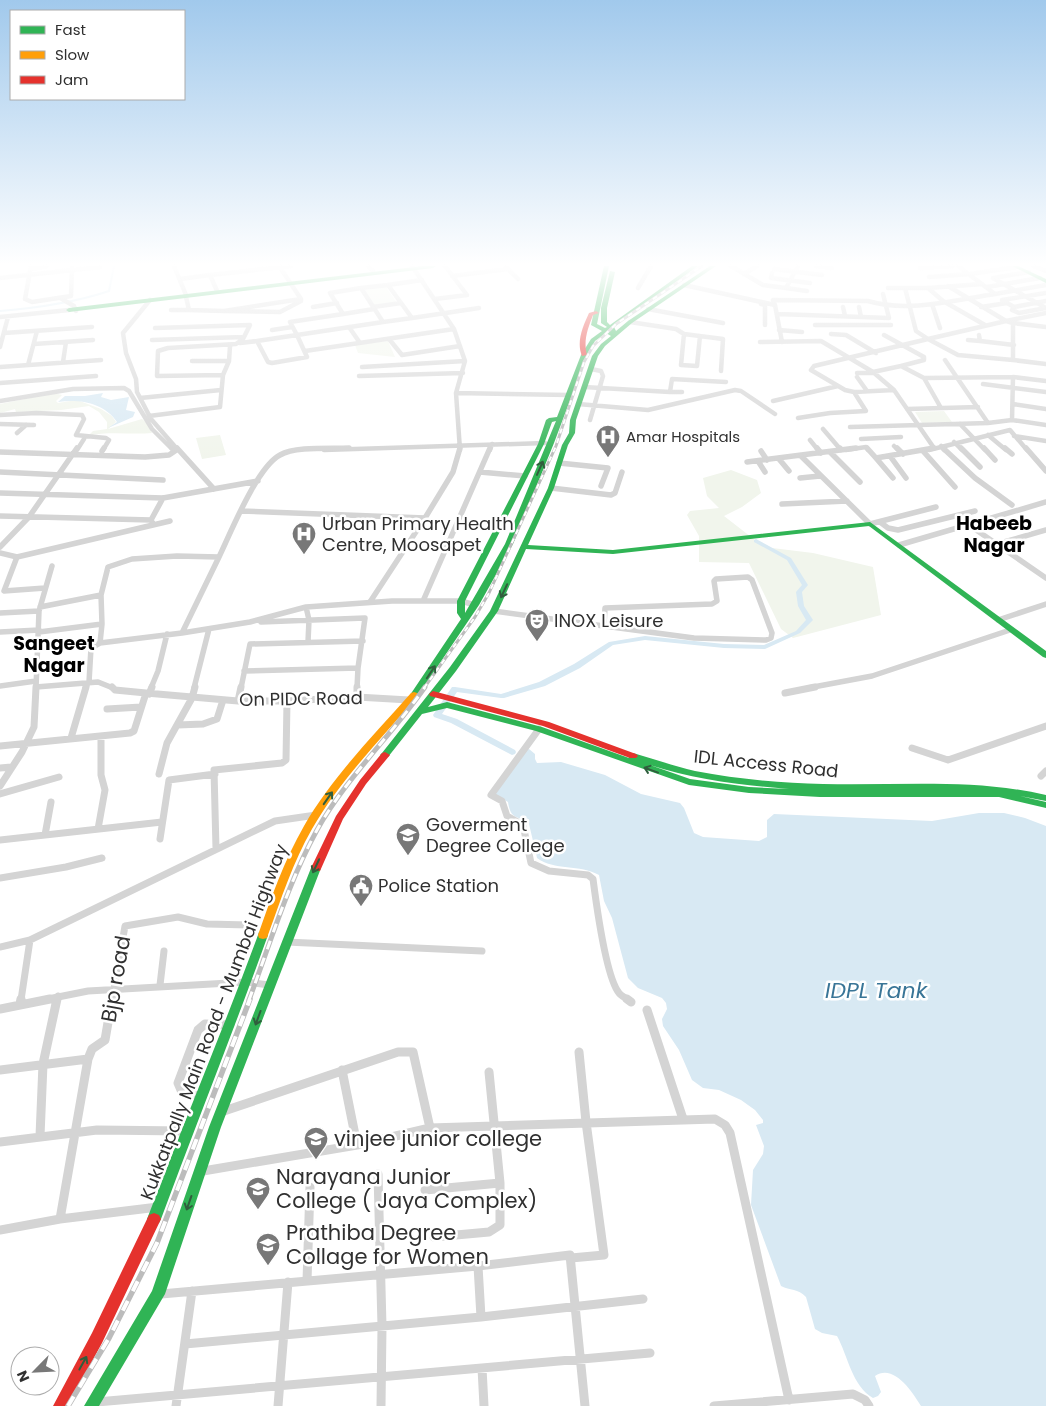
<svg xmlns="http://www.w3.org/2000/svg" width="1046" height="1406" viewBox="0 0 1046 1406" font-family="Poppins,sans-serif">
<rect width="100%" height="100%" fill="#fff"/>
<path fill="#f1f5ec" d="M386 287 397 303 374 305 364 290Z
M388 341 395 357 358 353 355 345Z
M54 393 62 395 56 401 58 403 77 400 101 409 112 416 116 422 108 429 142 419 147 423 152 433C132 435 107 431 88 436L93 431 107 429V422L99 412 89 406 61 410 16 412 15 409 0 413V404Z
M944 411 952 422 922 423 915 412Z
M220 435 226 455 202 459 196 438Z
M731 470 757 480 761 493 742 507 724 516 764 547 813 553 873 567 881 615 793 638 781 629 749 563 699 562V536L687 515 690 511 719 508 707 496 703 478Z"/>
<path fill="#d8e9f3" d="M103 393 101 397 111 400 129 397 126 410 135 412 133 417 108 428 117 422C104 403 80 399 58 402L65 396H85Z
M529 749 535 754V759L537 763 561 762 605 775 641 794 680 803 684 808 694 833 703 837 759 841 767 837V820L774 814 932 821 979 813H1004L1025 818 1046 826V1406H921C913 1393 894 1363 875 1376L881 1392 878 1396 873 1398C852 1386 848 1356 837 1336L822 1333 815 1329 806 1297C798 1288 790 1291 781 1286L751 1205 753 1170 763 1154 764 1146 756 1125 763 1123V1120L755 1110 741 1100 719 1090 703 1088 692 1080 679 1050 663 1026 662 1019 667 1009 666 1003 662 998 638 988 628 978 612 918 604 901 599 875C580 864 554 871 537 858L529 824C517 814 511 821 508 802L496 795 494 792 526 750Z"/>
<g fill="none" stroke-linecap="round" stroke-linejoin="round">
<path stroke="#d8e9f3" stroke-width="2" d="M0 311C37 308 73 303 109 291L114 266"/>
<path fill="#d8e9f3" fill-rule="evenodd" d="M756 539 791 558 808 585 802 592 804 606 813 620 800 633 765 649 724 648 645 640 613 645 580 668 545 686 504 698H501L457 692 442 714 457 719 515 750 516 752 515 754 512 755 451 723 434 717 433 715 452 687H455L501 694 539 682 574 664 609 642 645 636 724 644 764 645 796 631 806 620 798 606 796 592 802 585 787 560 754 542V540Z"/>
<path stroke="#d4d4d4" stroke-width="4.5" d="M31 266 25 299 32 302 71 296 72 266
M174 266 186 295
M279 266 301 299
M368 266 373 271
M412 266 454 329 465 361 456 393 460 450
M731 266 763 285 786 288 798 266
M816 266 832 268
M1033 266 1046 271
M920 268 953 266
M31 269 47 266
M508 269 518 279
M774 269 822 275
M1029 272 993 278 1046 308
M772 273 771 278 810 283
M744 274 757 266
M452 276 508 269 506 266
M929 277 970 274 1017 267
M0 278 100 267
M180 279 210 275
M388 285 422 280
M684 285 775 305 782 342
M948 286 1006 321 1046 313
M987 287 1040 278
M361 288 388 285 412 318 383 322
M361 288 383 322 297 335 290 322 343 314 330 293Z
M638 288 651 266
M786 288 807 291
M888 288H928L982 284
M905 288 916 331 928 339
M928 288 943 301 985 325
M217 291 210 275 291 266
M1046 293 1002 300 1014 307 1012 310 1019 313 1046 308
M995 294 1046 285
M186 297 189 310 224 311
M62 299 74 306 76 311
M301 299V301L280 312 224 311Z
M435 299 467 295 445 266
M150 300 123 333 126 353 136 379 137 392 151 419 178 450
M761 304 765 305V325
M932 304 940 328
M775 305 773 300 868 301C908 313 955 300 995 294L958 266
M313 307 337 303
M373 307 401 303
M843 307 845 316
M859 307 861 317
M981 307 1007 303
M1014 307 1046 301
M648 309 723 323
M171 310H189
M343 314 374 309
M778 314 889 318 883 294
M0 317 69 310
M412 318 479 308
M1006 321 1013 323V360L958 355 928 339Z
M630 322 676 329 684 334 723 339 721 371
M1013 323 1046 327
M815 325H891
M349 327 360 343
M155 328 250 325 243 339 236 344 168 348 158 351 157 376 223 375
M272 330 292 327
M779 330 802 332
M4 333 92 327
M684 334 681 365 697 366 700 336
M831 334 846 335 876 353
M884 335 924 357V360L901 366 924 378 1013 377 1046 381
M979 335 980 341 1014 345
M389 339 402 355 460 346
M152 340 243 337
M968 340 980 341
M257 341 268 362 272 363 307 357 297 335
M257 341 297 335
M760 342 821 341 873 372 894 390
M240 343 257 341
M34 344 93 340
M0 347 8 317
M305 351 454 329
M1013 360 1046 364
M192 361H229
M63 362 66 342
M28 365 37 331
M0 367 101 360
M362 367 465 361
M873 372 901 366
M857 373H873
M359 376 463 373
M857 377 867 391
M924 378 941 408
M0 383 96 376
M983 384 1046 392
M584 387 670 392 672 379 726 382
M670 392H682
M854 392 894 390 934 448
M456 393 569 395
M140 398 221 390
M0 401 73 389 124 388 129 391 152 429 173 450
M773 401 838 386
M578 404 648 410 735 390 741 391 775 414
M1013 404 1046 409
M907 409 978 407
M0 415 36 413 82 415 84 419 76 435 106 438 109 440 103 450
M149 416 220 407 223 375 229 361 230 346
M798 418 830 413 866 411 854 392 845 390 811 370 814 366 928 339
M590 420 603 376 601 371 591 369
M1012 420 1046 425
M988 423 1012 420 1013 377
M0 424 34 425
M960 424 985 450
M850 427 988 423 945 360
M823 429 841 450
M17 433 26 425
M988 435 1006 450
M1014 436 1046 441
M861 439 901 437
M810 440 818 450
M954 442 962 450
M894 446 898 450
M941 446 944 450
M77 450 84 439
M324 450 545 443
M490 450 492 444
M846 450 866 447 868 450
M929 450 1010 430 1027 450"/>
<path stroke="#d4d4d4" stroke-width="5.5" d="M177 448 214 489
M817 448 821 453
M840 448 841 450
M867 448 876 458 934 448
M897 448 903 454
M943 448 975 478 1012 505
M961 448 980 467
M984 448 995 460
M1005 448 1012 454
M1026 448 1046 471
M102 451 104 448
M761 451 767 460
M923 451 955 487
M0 452 145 457 169 455 175 451 172 448
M830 452 860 482
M801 456 870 524 936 507
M890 456 906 478
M876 458 893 478
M779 459 789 471
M758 461 765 472
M747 462 856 448
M559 463 608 468 601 486
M0 472 163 480
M480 472 525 476
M800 478 820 476
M551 488 611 495 615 493 622 472
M0 493 163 498 258 481
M782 504 847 501
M241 511 425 518 453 472 460 448
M0 516 151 520
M880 522 888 528 898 530 975 511
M153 524 151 520 163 498
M969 525 1046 578
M997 544 1046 530
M899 545 1046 502
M0 547 29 517 77 448
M0 553 17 557 170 521
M177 556 219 557 182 633 100 643 102 624 101 595 108 567 132 559Z
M17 557 4 591 45 588
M219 557C231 532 257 467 280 455 296 446 331 449 349 448
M748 577 752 580 772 633 771 638 766 640 694 638 604 626 605 608 712 604 717 601 714 581 716 579Z
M423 601 490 448
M370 602 425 518
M40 607 101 595
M306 607 309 620 308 642
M494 611 604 626
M0 613 39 611
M998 620 1046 604
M261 622 365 618 358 668 357 688
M0 632 39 630
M39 632 102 624
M182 633 250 622 306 607 392 601H461L475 605
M244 671 358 668
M0 686 36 681
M36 687 98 682 113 688
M36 688 39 611 52 566
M85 688 89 682 91 648 100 643
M151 688 158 671 167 634
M194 688 209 629
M241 688 250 644 363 641
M808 688 872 676 1010 630"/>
<path stroke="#d4d4d4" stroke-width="7" d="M112 687 115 690 146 693
M785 693 815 687
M149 694 152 687
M357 697V687
M238 701 241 687
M107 709 141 707
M178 725 203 724 217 719 223 700
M539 729 491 795 502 801 507 816 523 825 531 863 549 871 588 875 593 879C596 902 606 977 619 993 621 996 626 998 628 1000
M71 738 86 687
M0 746 130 733 134 731 146 693 238 701H287L357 697 409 700
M912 748 948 760 1046 726
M0 768 11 767
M159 774 167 743 192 698 195 687
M1041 776 1046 771
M0 786 22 752 34 727 36 687
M0 794 59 777
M98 829 105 790 101 775V736
M45 835 51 802
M160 839 169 780 215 774
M0 840 162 822
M216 849 214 770 282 763 286 760 287 701
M0 878 66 867 102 858
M286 942 482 951
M0 947 30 940 275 821 316 815
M160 985 164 951
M21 1000 30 940
M43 1000 88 991 247 982 269 985
M57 1000 58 996
M112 1000 125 926 178 917 207 924 249 925"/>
<path stroke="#d4d4d4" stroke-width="9" d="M627 999 631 1002
M20 1004 21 999
M0 1009 50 999
M647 1010 683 1119
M0 1070 88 1059
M342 1070 357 1145
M200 1097 181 1090 178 1083 198 1030 205 1024 230 1025
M224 1111 398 1052H413L430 1128
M40 1136 43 1064 57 999
M0 1142 97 1130 186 1131
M203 1171 357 1145 430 1128 715 1119 725 1125 730 1133 789 1400
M378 1174 382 1326 381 1406
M425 1190 500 1183
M60 1219 88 1059 92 1049 105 1040 112 999
M0 1230 60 1219 158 1207
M434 1237 489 1232 500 1225V1183L489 1072
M570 1255 585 1406
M478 1266 481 1317
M307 1281 310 1187
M161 1294 478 1266 570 1255 571 1258 604 1255 586 1122 579 1052
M185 1344 481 1317 643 1299
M482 1368 484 1406
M97 1402 650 1353
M176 1406 192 1291
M278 1406 288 1282
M714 1406 853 1394 865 1400 869 1406"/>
<path fill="#30b455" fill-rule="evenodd" d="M423 266H436L433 268 69 312 66 310 69 308Z
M604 266H609L597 324 605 328 607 327 601 323V308L610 271 615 272 607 308V322L610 325 692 266H698L614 327 616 331 628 321 710 266H716L632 323 605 346 598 356 576 420 575 433 568 445 554 488 528 545 613 550 870 522 1046 651V658L1043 657 869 526 613 554 526 549 498 611 456 671 428 707 447 702 542 727 629 758 628 756 630 754 633 753C654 759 674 766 695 771 737 779 780 783 823 784 897 786 973 778 1046 795V801L1020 796 1046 802V808L999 797H820L749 793 689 785 536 731 447 708 422 714 388 757H382L380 755 382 753 450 667 490 611 548 488 562 445 569 433 570 420 592 356 601 344 611 336 606 333 595 341 587 355 554 443 513 544 479 605 417 697H411L410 695 461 619 457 613V601L538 444 546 420 549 418 557 417 581 355 591 339 602 331 591 325ZM556 421 505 544 465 613V601L544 444 552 422ZM650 765C695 780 742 785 789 789L749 787 690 779Z
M1012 266H1018L1046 279V283Z
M316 864 320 865 321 868 221 1127 165 1294 99 1406H84L152 1291 209 1127 311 868 312 865Z
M263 931 267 932 268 935C234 1030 196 1124 161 1219L159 1223 154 1225 149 1223 147 1219C183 1124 223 1030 258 935L259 932Z"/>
<path fill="#ff9f0a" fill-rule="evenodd" d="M414 692 417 693 418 695 417 697C381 739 340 780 312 829 293 862 281 899 268 935L267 938 263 939 259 938 258 935C271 898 284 861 304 826 332 777 374 735 411 693Z"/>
<path fill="#e5322d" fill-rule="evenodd" d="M596 311 599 313 593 315C588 328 583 341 587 355L582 356C576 342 583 326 589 313Z
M433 691 549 722 636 754 638 756 636 758H630L543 726 430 696 429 694Z
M385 752 390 755 366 784 343 819 320 871H312L311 868 336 816 360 780 382 753Z
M154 1213 159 1215 161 1219 102 1343 68 1406H53L92 1333 149 1215Z"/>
<defs>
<path id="rail-far2" d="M424 688 475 617 489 593 556 446 584 362 593 346 616 324 702 266"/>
<path id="rail-far1" d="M249 1000C270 944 288 883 317 830 346 778 391 736 425 687"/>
<path id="rail" d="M68 1406 109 1338 157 1243 250 999"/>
</defs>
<use href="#rail-far2" stroke="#bcbcbc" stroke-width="3"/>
<use href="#rail-far1" stroke="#bcbcbc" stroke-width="5"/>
<use href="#rail" stroke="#bcbcbc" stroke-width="5.5"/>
<use href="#rail-far2" stroke="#fff" stroke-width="2" stroke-dasharray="5" stroke-linecap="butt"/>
<use href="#rail-far1" stroke="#fff" stroke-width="3" stroke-dasharray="9" stroke-linecap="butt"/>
<use href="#rail" stroke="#fff" stroke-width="4" stroke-dasharray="11" stroke-linecap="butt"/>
</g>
<defs><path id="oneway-shaft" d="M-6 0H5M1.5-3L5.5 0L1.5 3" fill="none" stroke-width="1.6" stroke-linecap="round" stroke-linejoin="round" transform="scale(1.25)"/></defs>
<g stroke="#305e3d">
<use href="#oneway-shaft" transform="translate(540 468) rotate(-66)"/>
<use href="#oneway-shaft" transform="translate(504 591) rotate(115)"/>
<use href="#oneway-shaft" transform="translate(431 672) rotate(-56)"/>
<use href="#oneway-shaft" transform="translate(651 770) rotate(-160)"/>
<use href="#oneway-shaft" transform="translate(328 798) rotate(-55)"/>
<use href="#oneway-shaft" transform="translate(316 866) rotate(115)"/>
<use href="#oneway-shaft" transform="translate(258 1018) rotate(110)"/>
<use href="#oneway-shaft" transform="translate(189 1203) rotate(109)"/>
<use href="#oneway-shaft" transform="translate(83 1363) rotate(-61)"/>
</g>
<linearGradient id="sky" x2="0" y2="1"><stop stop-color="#a1c9ec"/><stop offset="0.57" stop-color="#fff"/><stop offset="1" stop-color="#fff" stop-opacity="0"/></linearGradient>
<rect width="1046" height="463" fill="url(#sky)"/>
<defs>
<symbol id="hospital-pin" viewBox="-11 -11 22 30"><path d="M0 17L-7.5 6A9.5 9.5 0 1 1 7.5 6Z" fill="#787878" stroke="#fff"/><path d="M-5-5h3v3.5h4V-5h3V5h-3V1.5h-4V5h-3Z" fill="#fff"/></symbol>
<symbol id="theatre-pin" viewBox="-11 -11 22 30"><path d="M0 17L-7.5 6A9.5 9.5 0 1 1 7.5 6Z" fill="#787878" stroke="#fff"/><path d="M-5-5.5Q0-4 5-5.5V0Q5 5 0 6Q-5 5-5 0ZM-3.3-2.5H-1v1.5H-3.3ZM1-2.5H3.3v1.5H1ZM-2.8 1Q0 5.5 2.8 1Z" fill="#fff"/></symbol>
<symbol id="university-pin" viewBox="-11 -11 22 30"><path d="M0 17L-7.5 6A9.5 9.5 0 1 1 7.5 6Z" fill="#787878" stroke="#fff"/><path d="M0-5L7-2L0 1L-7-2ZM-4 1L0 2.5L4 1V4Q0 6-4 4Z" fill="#fff"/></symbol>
<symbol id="civic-pin" viewBox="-11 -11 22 30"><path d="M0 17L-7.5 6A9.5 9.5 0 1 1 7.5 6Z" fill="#787878" stroke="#fff"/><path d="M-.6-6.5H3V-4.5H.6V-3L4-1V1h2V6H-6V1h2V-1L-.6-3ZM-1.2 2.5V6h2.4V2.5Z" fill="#fff"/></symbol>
</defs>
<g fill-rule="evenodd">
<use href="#hospital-pin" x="594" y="423" width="28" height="38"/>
<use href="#hospital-pin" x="290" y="520" width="28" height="38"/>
<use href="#theatre-pin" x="523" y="607" width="28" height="38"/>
<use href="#university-pin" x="394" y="821" width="28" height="38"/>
<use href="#civic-pin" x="347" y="872" width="28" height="38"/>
<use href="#university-pin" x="302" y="1125" width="28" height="38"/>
<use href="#university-pin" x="244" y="1175" width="28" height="38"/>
<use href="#university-pin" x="254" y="1231" width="28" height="38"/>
</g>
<g text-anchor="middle" stroke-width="5" stroke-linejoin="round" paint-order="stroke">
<g font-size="15" fill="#303030" stroke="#fff" text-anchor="start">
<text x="626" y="442">Amar Hospitals</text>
</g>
<g font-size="18" fill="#303030" stroke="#fff" text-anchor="start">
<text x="322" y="530">Urban Primary Health<tspan x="322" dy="21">Centre, Moosapet</tspan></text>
<text x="554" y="627">INOX Leisure</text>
<text x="426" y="831">Goverment<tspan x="426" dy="21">Degree College</tspan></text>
<text x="378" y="892">Police Station</text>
</g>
<g font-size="18" fill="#303030" stroke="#fff">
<text transform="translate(301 699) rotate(-1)" y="6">On PIDC Road</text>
<text transform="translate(766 764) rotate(6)" y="6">IDL Access Road</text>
<text transform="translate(214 1022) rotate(-69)" y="6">Kukkatpally Main Road - Mumbai Highway</text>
</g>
<g font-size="19" font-weight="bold" fill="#000" stroke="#fff">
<text x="994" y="530">Habeeb<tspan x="994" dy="22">Nagar</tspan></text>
<text x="54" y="650">Sangeet<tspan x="54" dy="22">Nagar</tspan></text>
</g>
<g font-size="21" fill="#303030" stroke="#fff">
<text transform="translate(116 979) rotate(-80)" y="7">Bjp road</text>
</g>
<g font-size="21" fill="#303030" stroke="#fff" text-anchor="start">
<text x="334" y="1146">vinjee junior college</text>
<text x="276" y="1184">Narayana Junior<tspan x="276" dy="24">College ( Jaya Complex)</tspan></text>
<text x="286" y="1240">Prathiba Degree<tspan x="286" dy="24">Collage for Women</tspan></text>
</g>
<g font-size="22" font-style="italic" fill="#397597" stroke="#fff">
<text x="876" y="998">IDPL Tank</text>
</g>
</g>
<rect x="10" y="10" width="175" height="90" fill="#ffffff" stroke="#acacac"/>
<rect x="20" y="26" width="25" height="8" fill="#30b455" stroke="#acacac"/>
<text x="55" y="35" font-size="15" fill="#303030">Fast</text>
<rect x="20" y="51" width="25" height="8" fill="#ff9f0a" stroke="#acacac"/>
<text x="55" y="60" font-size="15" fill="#303030">Slow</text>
<rect x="20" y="76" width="25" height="8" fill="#e5322d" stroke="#acacac"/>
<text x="55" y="85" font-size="15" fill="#303030">Jam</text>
<g transform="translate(35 1371) rotate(246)"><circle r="24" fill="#ffffff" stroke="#acacac"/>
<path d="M0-4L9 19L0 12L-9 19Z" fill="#787878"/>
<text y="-8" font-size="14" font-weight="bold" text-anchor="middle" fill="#303030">N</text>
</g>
</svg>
